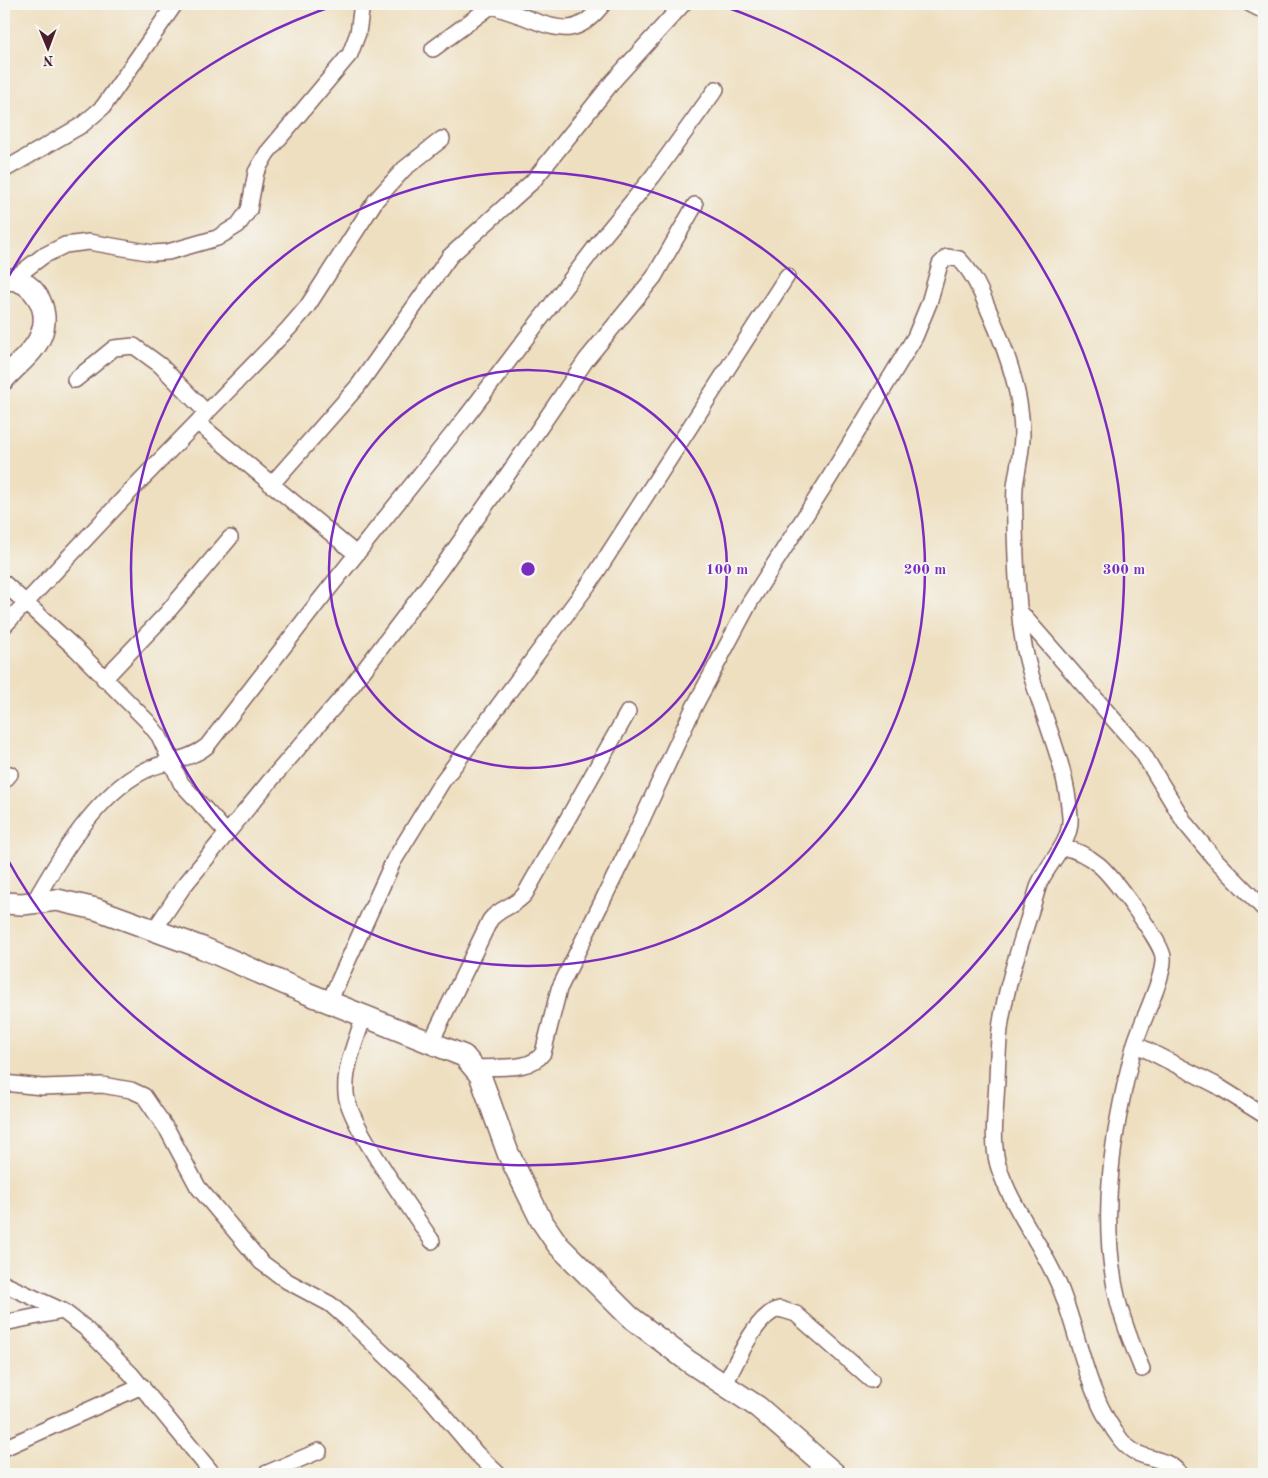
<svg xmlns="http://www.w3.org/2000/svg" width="1268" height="1478" viewBox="0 0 1268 1478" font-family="'Old Standard TT',serif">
<rect width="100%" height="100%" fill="#f6f6f2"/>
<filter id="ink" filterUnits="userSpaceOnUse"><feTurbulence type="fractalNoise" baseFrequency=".02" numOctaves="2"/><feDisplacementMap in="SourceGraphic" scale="10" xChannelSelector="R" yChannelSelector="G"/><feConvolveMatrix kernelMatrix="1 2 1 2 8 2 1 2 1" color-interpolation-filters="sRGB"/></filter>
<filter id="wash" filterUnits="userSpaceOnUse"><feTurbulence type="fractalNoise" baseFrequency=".0096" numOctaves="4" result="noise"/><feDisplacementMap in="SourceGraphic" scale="20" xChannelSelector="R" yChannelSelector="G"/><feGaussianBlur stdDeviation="1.12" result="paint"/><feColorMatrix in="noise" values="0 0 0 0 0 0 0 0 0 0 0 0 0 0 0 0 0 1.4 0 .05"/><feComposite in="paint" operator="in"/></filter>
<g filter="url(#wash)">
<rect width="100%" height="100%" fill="#eedfc0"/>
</g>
<g filter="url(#ink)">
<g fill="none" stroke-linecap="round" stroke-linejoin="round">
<defs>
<path id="street" d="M488 4C502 10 517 14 532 20 564 32 580 34 603 4
M1250 4 1264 11
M433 49 491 6
M4 170 82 125 103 107 175 4
M14 278 43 256 65 245 89 242 153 253 168 252 217 238 238 225 249 210 256 172 267 153 350 54 358 33 362 4
M75 380 114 348 134 346 160 365 207 413
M198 423 356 554
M271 485 358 386 450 256 533 181 614 80 683 4
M4 583 76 649 147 721 159 736 181 783 227 833
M1020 612 1142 752 1185 823 1213 857 1264 909
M4 626 140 481 288 329 307 307 376 200 404 169 442 139
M104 679 165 615 230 538
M4 781 10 774
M1062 847C1077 850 1087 855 1099 865 1112 876 1162 942 1163 957 1165 977 1140 1024 1134 1047 1113 1129 1098 1217 1118 1301 1124 1325 1133 1347 1142 1369
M34 902C59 858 97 794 144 771 165 760 189 761 207 746L319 601 466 417 603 237 653 176 716 89
M154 930 183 887 269 782 351 687 440 570 515 464 586 360 654 277 695 205
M329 1002 393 862 442 782 591 581 787 276
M364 1016C356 1041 344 1067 346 1093 347 1122 413 1212 432 1241
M431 1042 490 920C500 907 515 907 525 894L628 712
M1135 1044 1216 1085 1264 1115
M475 1068C496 1066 530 1072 543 1053L559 989 633 839 693 709 750 602 828 480 915 337 929 303 940 264 947 257 959 259C974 274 981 292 989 311 1006 349 1022 393 1022 435 1022 452 1017 470 1015 487 1014 501 1015 515 1015 529 1016 564 1017 600 1022 634 1031 697 1066 753 1070 817 1072 842 1049 862 1039 884 1026 929 1008 976 1001 1022 997 1047 998 1073 996 1098 995 1120 992 1143 998 1165 1012 1210 1044 1246 1061 1290 1080 1338 1087 1397 1121 1440 1140 1464 1164 1453 1180 1474
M4 1083 42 1087 102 1085 131 1090 144 1096 168 1131 198 1187 261 1262 287 1281 330 1304 347 1319 427 1395 477 1454 498 1474
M4 1284 63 1311 84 1327 131 1374 213 1474
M4 1323 63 1311
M725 1384C736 1364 756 1313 780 1309L796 1314 871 1380
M4 1448 142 1386
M265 1474 319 1451"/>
<path id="secondary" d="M4 279C32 277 52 308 41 335 35 352 16 365 4 379
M4 903 22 904 57 900 96 909 203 948 304 992 464 1056 480 1075 508 1153 541 1220 558 1245 629 1316 688 1361 758 1407 835 1474"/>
</defs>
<use href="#street" stroke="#83625f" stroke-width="18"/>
<use href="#secondary" stroke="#83625f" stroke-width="24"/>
<use href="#street" stroke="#fff" stroke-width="15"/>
<use href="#secondary" stroke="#fff" stroke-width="21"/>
</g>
</g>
<g fill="none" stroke="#7b2cbf" stroke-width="2.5">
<circle cx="528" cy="569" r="199"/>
<circle cx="528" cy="569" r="397"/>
<path d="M4 285A596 596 0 0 1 339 4M717 4A596 596 0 1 1 4 853"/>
</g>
<circle cx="528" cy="569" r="8" fill="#7b2cbf" stroke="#f6f6f2" stroke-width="2.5"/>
<g font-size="15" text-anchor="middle" font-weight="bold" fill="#7b2cbf" stroke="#f6f6f2" stroke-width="4" stroke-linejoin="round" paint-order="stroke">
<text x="727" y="574">100 m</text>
<text x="925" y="574">200 m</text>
<text x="1124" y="574">300 m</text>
</g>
<rect width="1268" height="1478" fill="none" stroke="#f6f6f2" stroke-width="20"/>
<g transform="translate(48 48) rotate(179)" stroke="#f6f6f2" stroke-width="4" paint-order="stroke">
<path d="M0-4L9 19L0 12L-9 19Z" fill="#4a1f2b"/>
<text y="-8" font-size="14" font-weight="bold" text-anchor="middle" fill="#4a1f2b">N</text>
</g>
</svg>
